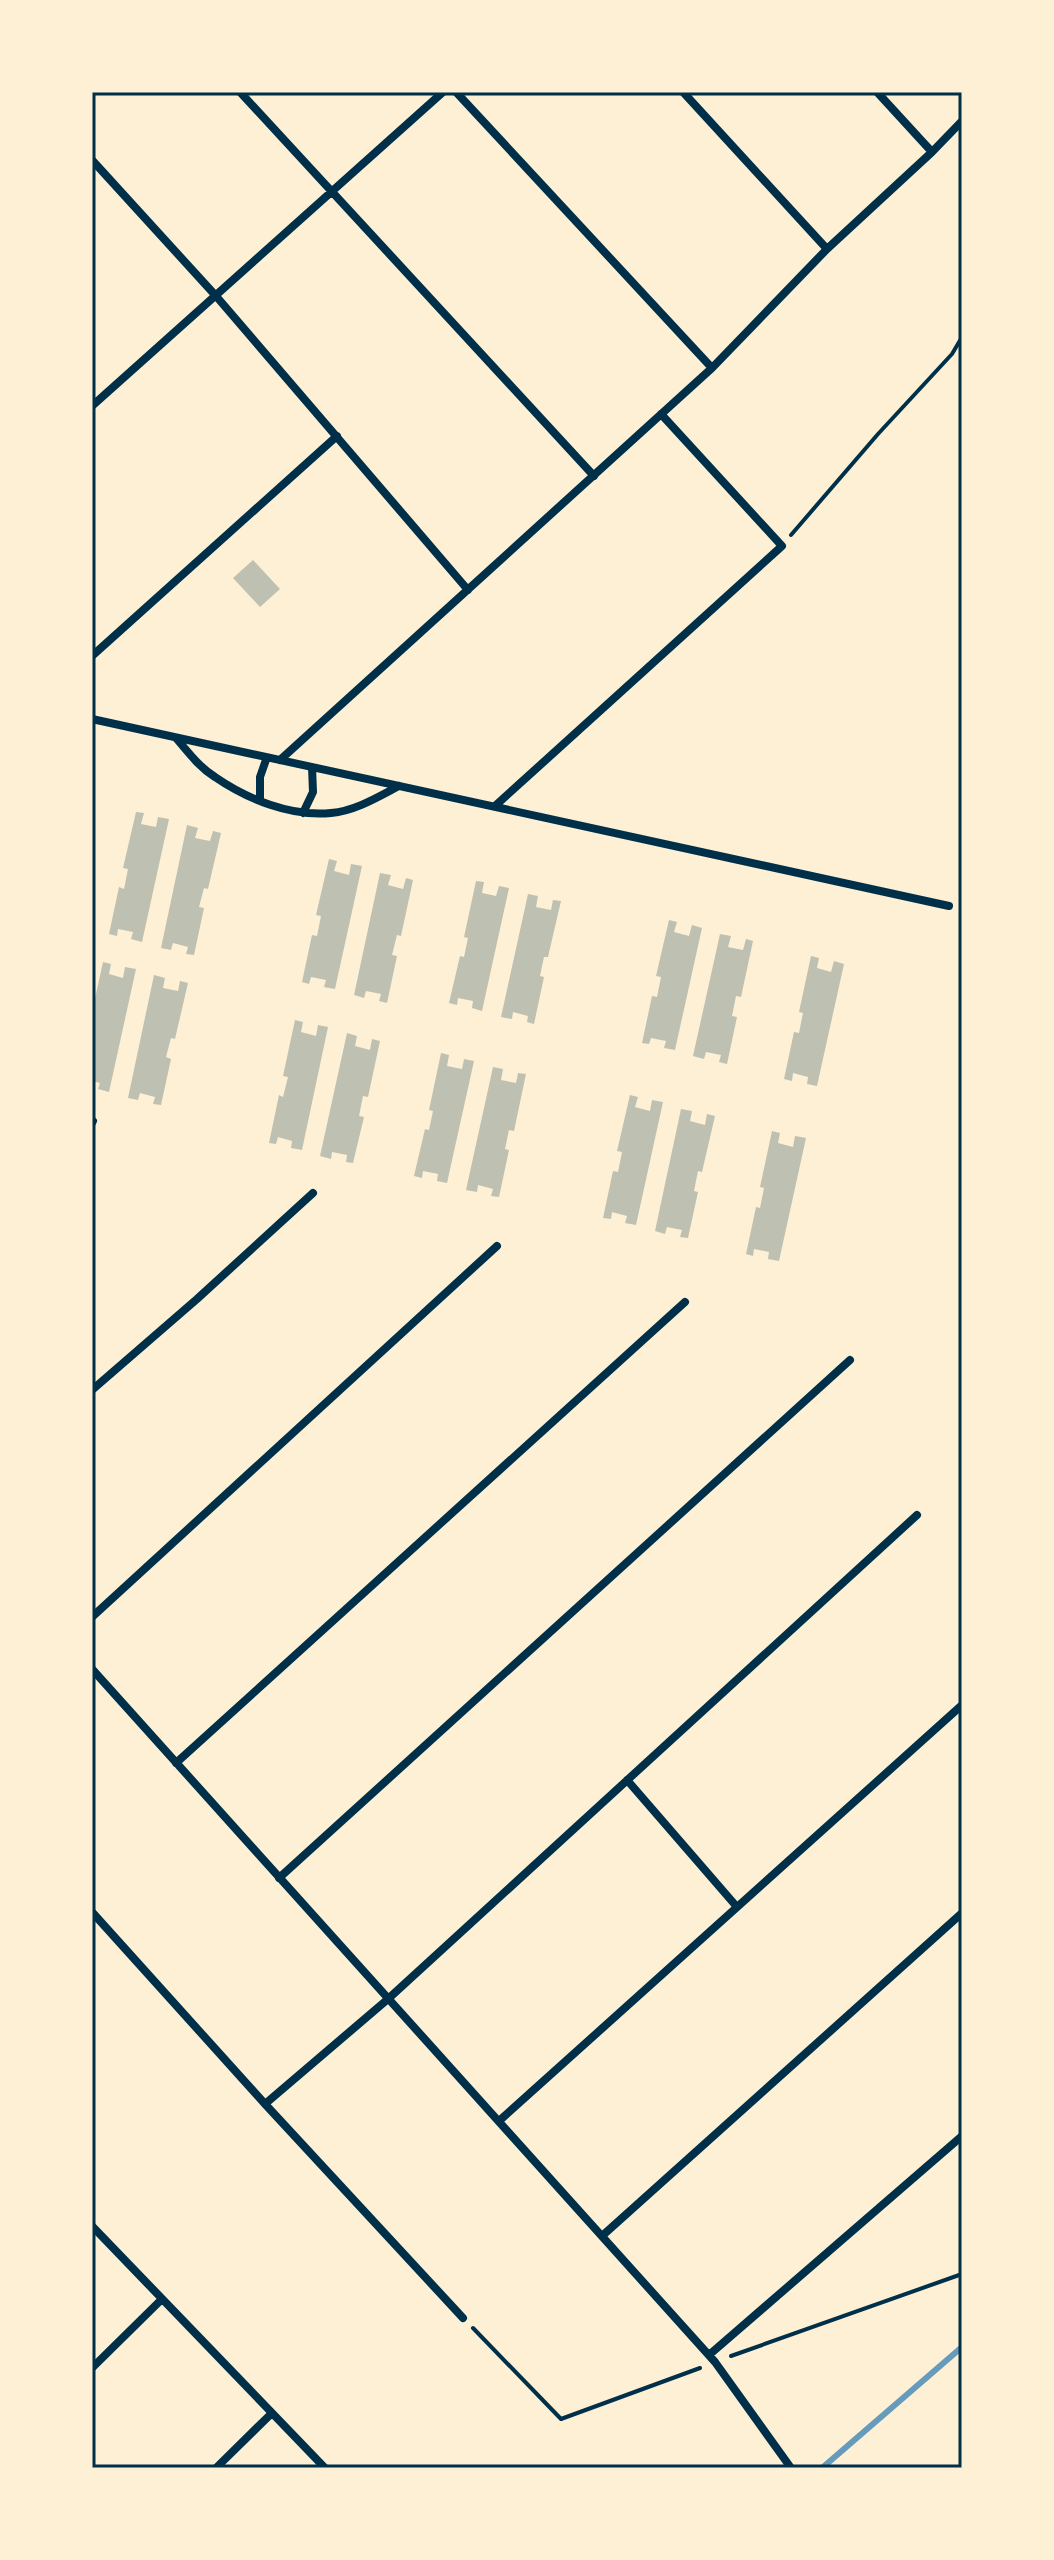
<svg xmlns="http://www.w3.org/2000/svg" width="1054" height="2560" viewBox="0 0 1054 2560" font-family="'DejaVu Sans',sans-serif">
<rect width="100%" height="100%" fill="#fdf0d5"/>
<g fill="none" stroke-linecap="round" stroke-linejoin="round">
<path stroke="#669bbc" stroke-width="6" d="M822 2468 962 2347"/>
</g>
<path fill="#bec0b2" d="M253 560 280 589 260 607 233 578Z
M136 812 144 813 141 824 156 827 158 817 169 819 142 942 131 939 133 932 118 929 117 936 109 934 119 887 124 889 128 869 123 868Z
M187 825 198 828 195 838 210 841 213 831 221 833 208 889 204 888 199 907 204 908 194 955 186 954 188 947 173 943 171 950 161 948Z
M329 859 337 861 334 871 349 875 351 864 362 866 335 989 324 987 326 980 311 977 309 984 302 982 312 935 317 936 321 916 316 915Z
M380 873 391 875 388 885 403 889 406 878 413 880 401 936 397 935 392 955 397 956 387 1003 379 1001 381 994 366 991 364 998 354 995Z
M476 881 484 882 482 893 496 896 499 886 509 888 482 1011 472 1008 473 1001 458 998 457 1005 449 1003 460 956 464 957 468 938 464 937Z
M528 894 538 896 536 907 551 910 553 900 561 901 548 957H544L540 976 544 977 534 1024 527 1022 528 1016 513 1012 512 1019 501 1017Z
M669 920 677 922 674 932 689 936 692 925 702 928 675 1050 664 1048 666 1041 651 1038 649 1044 642 1043 652 996 657 997 661 977 656 976Z
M720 934 731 936 728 947 743 950 746 939 753 941 741 997 736 996 732 1016 737 1017 727 1064 719 1062 721 1055 706 1052 704 1059 693 1056Z
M811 956 819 958 817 968 831 972 834 961 844 964 817 1086 807 1084 808 1077 793 1073 792 1081 784 1079 794 1032 799 1033 803 1013 799 1012Z
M103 962 111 964 109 974 123 978 125 967 136 969 109 1092 98 1089 100 1083 92 1081V1034L95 1019 92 1018V1012Z
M154 975 165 978 163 988 178 991 180 981 188 983 175 1039 171 1038 166 1057 171 1059 161 1105 153 1104 155 1097 140 1093 138 1100 128 1098Z
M295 1020 303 1022 301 1032 316 1036 318 1025 328 1027 302 1150 291 1148 292 1141 278 1137 276 1144 269 1143 279 1095 283 1097 288 1077 283 1076Z
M347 1033 357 1036 355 1046 370 1050 372 1039 380 1041 368 1097 363 1096 359 1116 364 1117 353 1163 346 1162 347 1155 332 1152 331 1159 320 1156Z
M441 1053 449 1055 447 1066 462 1069 464 1059 474 1061 447 1183 437 1181 438 1174 423 1171 422 1178 414 1176 425 1129 429 1130 433 1111 429 1110Z
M493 1067 503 1069 501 1080 516 1083 518 1073 526 1074 514 1131 509 1130 505 1149 509 1150 499 1197 491 1196 493 1189 478 1185 477 1192 466 1190Z
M630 1095 638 1097 635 1107 650 1111 652 1100 663 1102 636 1225 625 1223 627 1216 612 1212 611 1219 603 1218 613 1171 618 1172 622 1152 617 1151Z
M681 1109 692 1111 690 1121 705 1125 707 1114 715 1116 702 1172 698 1171 694 1191 698 1192 688 1238 680 1237 682 1230 667 1227 665 1234 655 1231Z
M772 1131 780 1133 778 1143 793 1147 795 1136 806 1138 779 1261 768 1259 769 1252 754 1249 753 1256 746 1254 756 1207 760 1208 764 1188 760 1187Z"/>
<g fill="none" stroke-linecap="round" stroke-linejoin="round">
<path stroke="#003049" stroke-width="4" d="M791 535 878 434 952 354 962 337
M473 2328 561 2419 700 2368
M731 2356 962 2274"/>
<path stroke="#003049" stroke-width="8" d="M240 92 594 476
M456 92 712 368
M683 92 827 249
M877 92 932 152
M92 160 216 296 468 590
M92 406 443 92
M92 656 337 436
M92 719 949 906
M176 738C188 752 199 767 215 777 247 799 291 817 331 813 355 811 378 797 399 786
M280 760 712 368 827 249 932 152 962 121
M260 801V777L267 757
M495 806 782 546 661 414
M303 813 313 792 312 767
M92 1123 93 1121
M92 1390 197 1299 313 1193
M92 1617 497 1246
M92 1669 715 2362 791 2468
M176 1763 685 1302
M627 1780 737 1907
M279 1878 850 1360
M92 1912 265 2104 463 2318
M265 2104 388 1999 917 1515
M499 2121 962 1705
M92 2226 325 2468
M602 2236 962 1913
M709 2355 962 2136
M92 2368 162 2299
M216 2468 272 2413"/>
</g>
<rect width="1054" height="2560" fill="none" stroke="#fdf0d5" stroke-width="188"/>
<rect x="94" y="94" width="866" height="2372" fill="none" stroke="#003049" stroke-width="3"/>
</svg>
